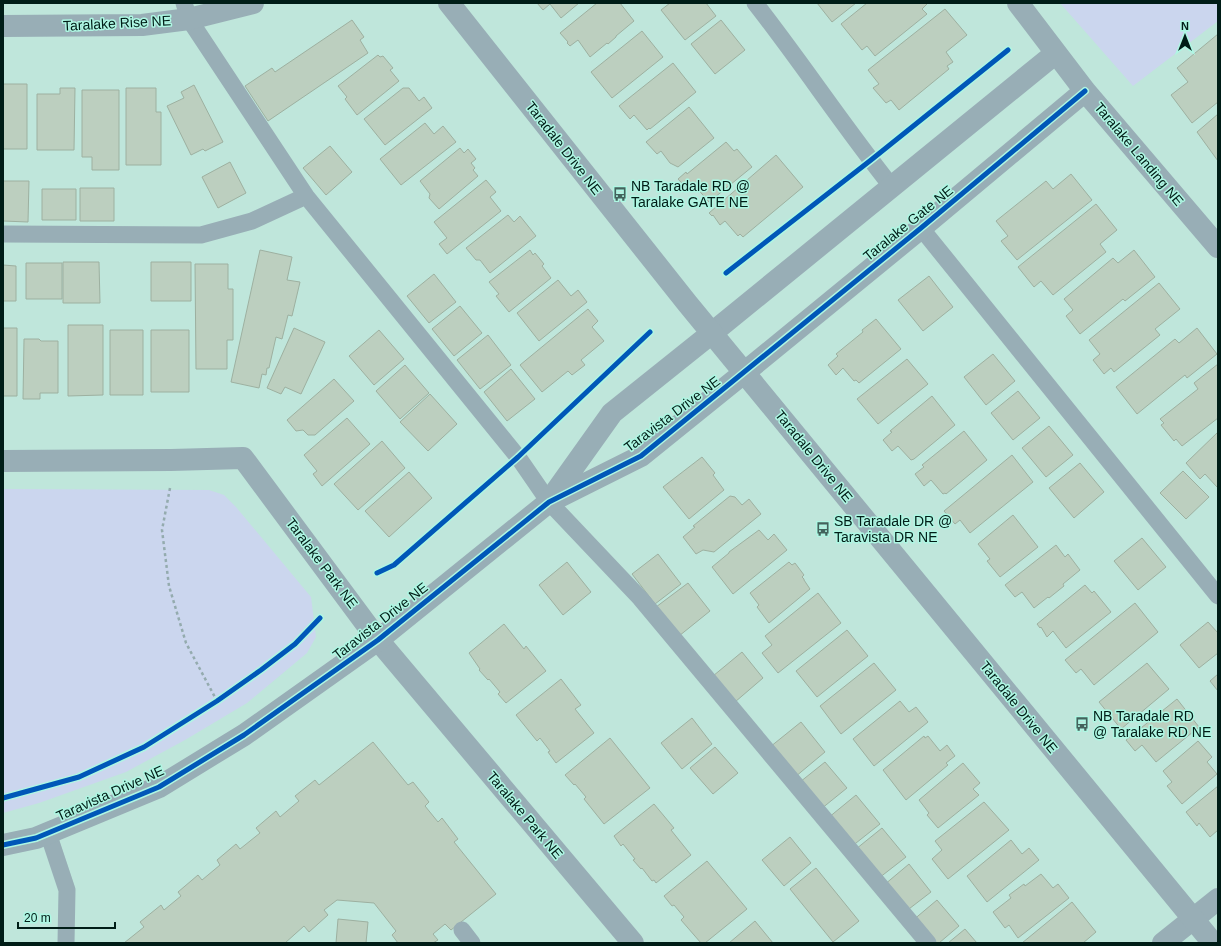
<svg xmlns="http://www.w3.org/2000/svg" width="1221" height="946" viewBox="0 0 1221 946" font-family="Arial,sans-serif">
<rect width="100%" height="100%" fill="#bfe6db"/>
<path fill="#cbd6ee" d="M1060 3H1218V21L1133 86Z
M3 489 209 490 224 495 236 507 311 597 316 637 307 653 247 703 185 740 126 772 39 803 3 813Z"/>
<path fill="#bccfbf" stroke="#9db0a0" d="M537 3H579L561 18 550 4 543 10Z
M597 3H620L634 21 616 36V37L608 44 607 43 590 57 578 40 570 46 567 43 568 42 560 33Z
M670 3H706L716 16 685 40 661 10Z
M817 3H856L832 22Z
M867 3H928L922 9 927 14 875 56 867 46 862 50 841 24Z
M945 9 967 35 946 52 953 62 947 66 949 69 899 110 891 100 886 103 873 88 879 84 868 70Z
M352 20 364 37 360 40 368 53 268 121 245 86 272 68 275 72Z
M721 20 745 50 715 74 691 44Z
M642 31 663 57 612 98 591 72Z
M1218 34V102L1192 123 1171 95 1188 82 1177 68Z
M378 55 380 57 383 56 393 68 390 70 399 81 357 115 345 99 347 97 338 86Z
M673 63 696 92 650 129 649 128 647 130 634 115 630 119 619 106Z
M3 84H27V149H3Z
M194 85 223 142 205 151 203 149 191 155 167 106 184 98 181 92Z
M60 88H75L74 150H37V94H60Z
M126 88H156V112H161V165H126Z
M403 88H409L419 101 424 97 432 108 385 145 364 119Z
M82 90H119V170H92V157H82Z
M689 107 714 138 678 167 670 163 661 151 657 154 646 142Z
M1218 114V161L1197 132Z
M425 123 434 134 443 126 456 142 401 185 380 159Z
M726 142 734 151 737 149 752 167 709 202 695 186 689 191 678 179 686 172 687 174Z
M330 146 352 172 326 195 303 168Z
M460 148 464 153 468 149 476 159 471 163 475 168 473 170 478 176 439 209 429 198 430 194 420 181Z
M776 155 803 187 743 237 740 234 738 236 725 221 720 225 713 215 712 216 709 213Z
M230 162 246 193 218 208 202 177Z
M1071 174 1092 200 1017 260 1001 241 1008 236 996 221 1046 181 1053 189Z
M486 180 496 192 490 197 501 211 447 254 439 244 447 238 434 222Z
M3 181H29L28 222 3 221Z
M80 188H114V221H80Z
M42 189H76V220H42Z
M1096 204 1117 230 1100 244 1106 252 1053 295 1041 281 1034 287 1018 267Z
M508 215 514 222 520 216 536 236 490 273 480 260H476L466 248Z
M260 250 292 257 287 280 300 282 292 316 288 315 282 339 276 337 269 368H267L266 375 262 374 259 388 231 382Z
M530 250 533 255 535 253 544 264 542 266 551 278 509 312 496 296 499 294 489 282Z
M1134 250 1155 277 1125 301 1123 299 1080 334 1066 316 1073 310 1064 299 1113 258 1118 263Z
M63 262H99L100 303H63Z
M151 262H191V301H151Z
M26 263H62V299H26Z
M195 264H228V289H233V340H227V369H196Z
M3 265 16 266V301H3Z
M434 274 456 302 429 323 407 296Z
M929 276 953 307 923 331 898 300Z
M558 280 571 296 578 290 587 302 539 341 517 313Z
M1159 283 1180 309 1155 329 1160 335 1114 372 1111 368 1104 374 1093 360 1100 354 1089 340Z
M460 306 482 333 454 356 432 329Z
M588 309 598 321 592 327 604 341 581 360 585 365 572 375 568 371 542 392 520 365Z
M876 319 901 349 859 383 856 380 854 381 843 368 836 375 828 365 838 356 836 354 863 332 862 330Z
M68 325H103V395L68 396Z
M3 328H17V396H3Z
M294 328 325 342 301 394 285 387 281 394 267 388Z
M1197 328 1217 354 1187 378 1185 375 1137 414 1116 387 1175 339 1179 343Z
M110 330H143V395H110Z
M151 330H189V392H151Z
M379 330 404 359 374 385 349 356Z
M488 335 511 365 480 389 457 360Z
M24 339H39L41 341H58V393H40V399H23Z
M993 354 1015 381 986 405 964 377Z
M907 359 928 384 878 424 857 399Z
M1218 364V418L1182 446 1176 439 1174 441 1161 425 1164 423 1160 419 1198 389 1194 383Z
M405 365 429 393 400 419 376 391Z
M511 369 535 399 507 421 484 392Z
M334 379 354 401 315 435H308L303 430 296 431 287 420Z
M1018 391 1040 418 1013 440 991 413Z
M430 394 457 424 428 451 400 422Z
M932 396 955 425 914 459 911 460 898 446 892 451 883 440 892 432 890 431Z
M347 418 370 444 322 486 313 474 317 471 304 455Z
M1049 426 1073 455 1046 477 1022 448Z
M964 431 987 460 946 494 945 493 943 494 931 480 924 486 915 474 924 467 922 465Z
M1218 432V486L1217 487 1205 474 1200 479 1186 463Z
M382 441 405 468 358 510 334 484Z
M1012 455 1033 482 970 533 960 520 955 524 944 511Z
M702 457 715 473 713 475 724 490 689 519 663 487Z
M1080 463 1104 492 1074 518 1049 488Z
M1183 471 1209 497 1186 519 1160 493Z
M409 472 432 498 389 537 365 511Z
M730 496 735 497 742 505 749 499 761 514 714 552 703 550 696 554 683 537 695 527 693 526Z
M1013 515 1038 547 1000 577 987 561 990 559 978 544Z
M759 530 768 540 774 534 787 550 733 594 712 567 729 553V552Z
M1142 538 1166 567 1138 590 1114 561Z
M1056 545 1065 557 1068 554 1080 570 1063 584 1064 586 1049 598 1048 597 1034 608 1022 592 1015 597 1005 585Z
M658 554 681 584 655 604 632 574Z
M567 562 591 592 563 615 539 585Z
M789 562 792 565 795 563 804 575 802 577 804 579V580L810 589 769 623 757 607 759 605 750 593Z
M688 583 710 611 679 636 656 607Z
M1085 585 1092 593 1094 591 1111 612 1066 648 1053 631 1047 637 1041 627 1040 628 1037 624Z
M818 593 841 623 778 673 762 653 772 645 765 636Z
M1135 603 1158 632 1094 685 1081 669 1076 673 1065 660Z
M1208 622 1218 633V653L1199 668 1180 645Z
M504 624 524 649 526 646 546 671 506 703 498 694 500 692 489 679 488 680 479 670 480 669 469 653Z
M847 630 868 656 817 697 796 671Z
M742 652 763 678 735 702 713 676Z
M874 663 896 690 841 734 820 706Z
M1147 663 1169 689 1121 729 1099 702Z
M1218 674V691L1210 681Z
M561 679 581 705 575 709 594 733 556 763 548 752 550 751 540 738 537 741 516 715Z
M1177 699 1199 727 1156 762 1142 745 1135 751 1126 740Z
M900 701 909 712 916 707 928 722 874 766 853 739Z
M692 718 712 744 682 769 661 743Z
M801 722 825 752 795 777 770 747Z
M924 736 925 738 928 736 940 751 947 745 955 756 946 763 948 765 906 800 883 770Z
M610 738 650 788 604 824 584 799 586 797 575 784 574 785 565 775Z
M1198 741 1212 757 1207 762 1217 774 1182 804 1167 786 1172 782 1163 771Z
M373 742 408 785 413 782 429 802 425 806 438 822 442 818 458 839 454 842 496 894 451 930 445 924 433 934 438 940 433 943H398L392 935 396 931 374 903 337 900 324 910 328 915 309 932 304 926 285 943H124L144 927 140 922 161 905 164 910 181 896 178 892 198 875 202 880 220 865 217 860 236 844 240 849 260 833 256 828 276 811 280 817 299 801 295 796 315 780 319 785Z
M715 747 738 773 713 794 690 768Z
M825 762 847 788 821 809 800 782Z
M963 763 980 783 973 789 979 795 938 828 927 815 929 813 919 800Z
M1218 786V830L1210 837 1199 823 1197 826 1186 812Z
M856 795 880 824 851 847 828 818Z
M984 802 1009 830 948 879 932 859 942 850 935 841Z
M654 804 674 828 671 830 691 855 656 883 654 880 652 881 642 868 641 869 633 860 635 859 623 844 621 846 614 836Z
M882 828 906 857 879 878 856 849Z
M790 837 811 863 784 886 762 860Z
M1011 840 1022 854 1029 848 1039 860 987 902 967 876Z
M707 861 747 909 705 943H701L681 920 684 917 674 905 672 906 664 896Z
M909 864 931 892 905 912 884 885Z
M816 868 859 921 833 942 790 889Z
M1041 874 1053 888 1058 884 1069 898 1018 938 1009 925 1005 928 993 912 1011 898 1009 895 1024 884 1025 886Z
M937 900 959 926 939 943H931L912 921Z
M1072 902 1096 932 1083 943H1022Z
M338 919 368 922 366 943H336Z
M755 921 773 943H729Z
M965 929 977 943H948Z"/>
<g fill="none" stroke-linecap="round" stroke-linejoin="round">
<path stroke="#94abae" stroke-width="2.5" stroke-dasharray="3 3" stroke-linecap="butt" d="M170 488 162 530 169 586 186 643 217 701"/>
<path stroke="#98aeb6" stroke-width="17" d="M184 3 189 19 306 196 518 457 549 502 640 598 928 943
M755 3C802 63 844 127 892 187
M921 228 1218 596
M3 234 201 235 252 221 306 196
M48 833 67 890 66 943
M462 930 472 943"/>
<path stroke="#98aeb6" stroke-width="22" d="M1018 3 1085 91 1218 247
M3 26 142 25 189 19 253 3
M712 333 1056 53
M745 372 921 228 1085 91
M3 461 171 460 243 458 378 640 633 943
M1163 943 1218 899"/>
<path stroke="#98aeb6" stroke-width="22" d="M449 3 687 303 1213 943
M550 500 612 413 712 333
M3 845 36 838 159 787 244 735 378 640 549 502 641 456 745 372"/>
<defs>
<path id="cycleway" d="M726 273 871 160 1008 50
M377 573 394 565 518 457 650 332
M3 798 79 777 144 747 217 701 261 670 295 644 320 618
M3 845 36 838 159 787 244 735 378 640 549 502 641 456 921 228 1085 91"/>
</defs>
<use href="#cycleway" stroke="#aef7e3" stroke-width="8"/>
<use href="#cycleway" stroke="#0057b8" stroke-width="5"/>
</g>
<defs>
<symbol id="bus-bare" viewBox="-9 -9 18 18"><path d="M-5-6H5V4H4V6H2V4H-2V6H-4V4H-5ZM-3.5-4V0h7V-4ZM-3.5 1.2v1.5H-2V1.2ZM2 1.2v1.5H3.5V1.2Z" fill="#43635c" stroke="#aef7e3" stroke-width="2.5" paint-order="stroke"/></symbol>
</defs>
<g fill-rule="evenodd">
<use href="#bus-bare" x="610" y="184" width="20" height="20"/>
<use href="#bus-bare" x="813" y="519" width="20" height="20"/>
<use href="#bus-bare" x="1072" y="714" width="20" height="20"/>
</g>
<g text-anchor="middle" stroke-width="3" stroke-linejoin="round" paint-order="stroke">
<g font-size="14" fill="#001d17" stroke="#aef7e3">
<text transform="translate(117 23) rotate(-3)" y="5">Taralake Rise NE</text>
<text transform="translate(564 148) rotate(52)" y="5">Taradale Drive NE</text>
<text transform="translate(1139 154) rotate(50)" y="5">Taralake Landing NE</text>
<text transform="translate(908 223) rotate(-39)" y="5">Taralake Gate NE</text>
<text transform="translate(672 414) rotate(-37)" y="5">Taravista Drive NE</text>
<text transform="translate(814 456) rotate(51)" y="5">Taradale Drive NE</text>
<text transform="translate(322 563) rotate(53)" y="5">Taralake Park NE</text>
<text transform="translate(380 621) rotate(-38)" y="5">Taravista Drive NE</text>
<text transform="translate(1019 707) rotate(51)" y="5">Taradale Drive NE</text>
<text transform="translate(110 793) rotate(-24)" y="5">Taravista Drive NE</text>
<text transform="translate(525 815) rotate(50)" y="5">Taralake Park NE</text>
</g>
<g font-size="14" fill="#001d17" stroke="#aef7e3" text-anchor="start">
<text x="631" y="191">NB Taradale RD @<tspan x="631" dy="16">Taralake GATE NE</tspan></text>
<text x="834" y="526">SB Taradale DR @<tspan x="834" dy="16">Taravista DR NE</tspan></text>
<text x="1093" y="721">NB Taradale RD<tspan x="1093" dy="16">@ Taralake RD NE</tspan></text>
</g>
</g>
<rect width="1221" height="946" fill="none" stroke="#001d17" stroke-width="8"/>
<g transform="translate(1185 36)" stroke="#aef7e3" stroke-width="3" paint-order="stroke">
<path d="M0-3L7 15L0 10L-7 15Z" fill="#001d17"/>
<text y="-6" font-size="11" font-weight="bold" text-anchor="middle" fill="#001d17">N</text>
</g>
<path d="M18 922v6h97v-6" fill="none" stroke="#001d17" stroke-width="2"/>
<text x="24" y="922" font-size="12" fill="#001d17" stroke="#aef7e3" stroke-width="3" paint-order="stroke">20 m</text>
</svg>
